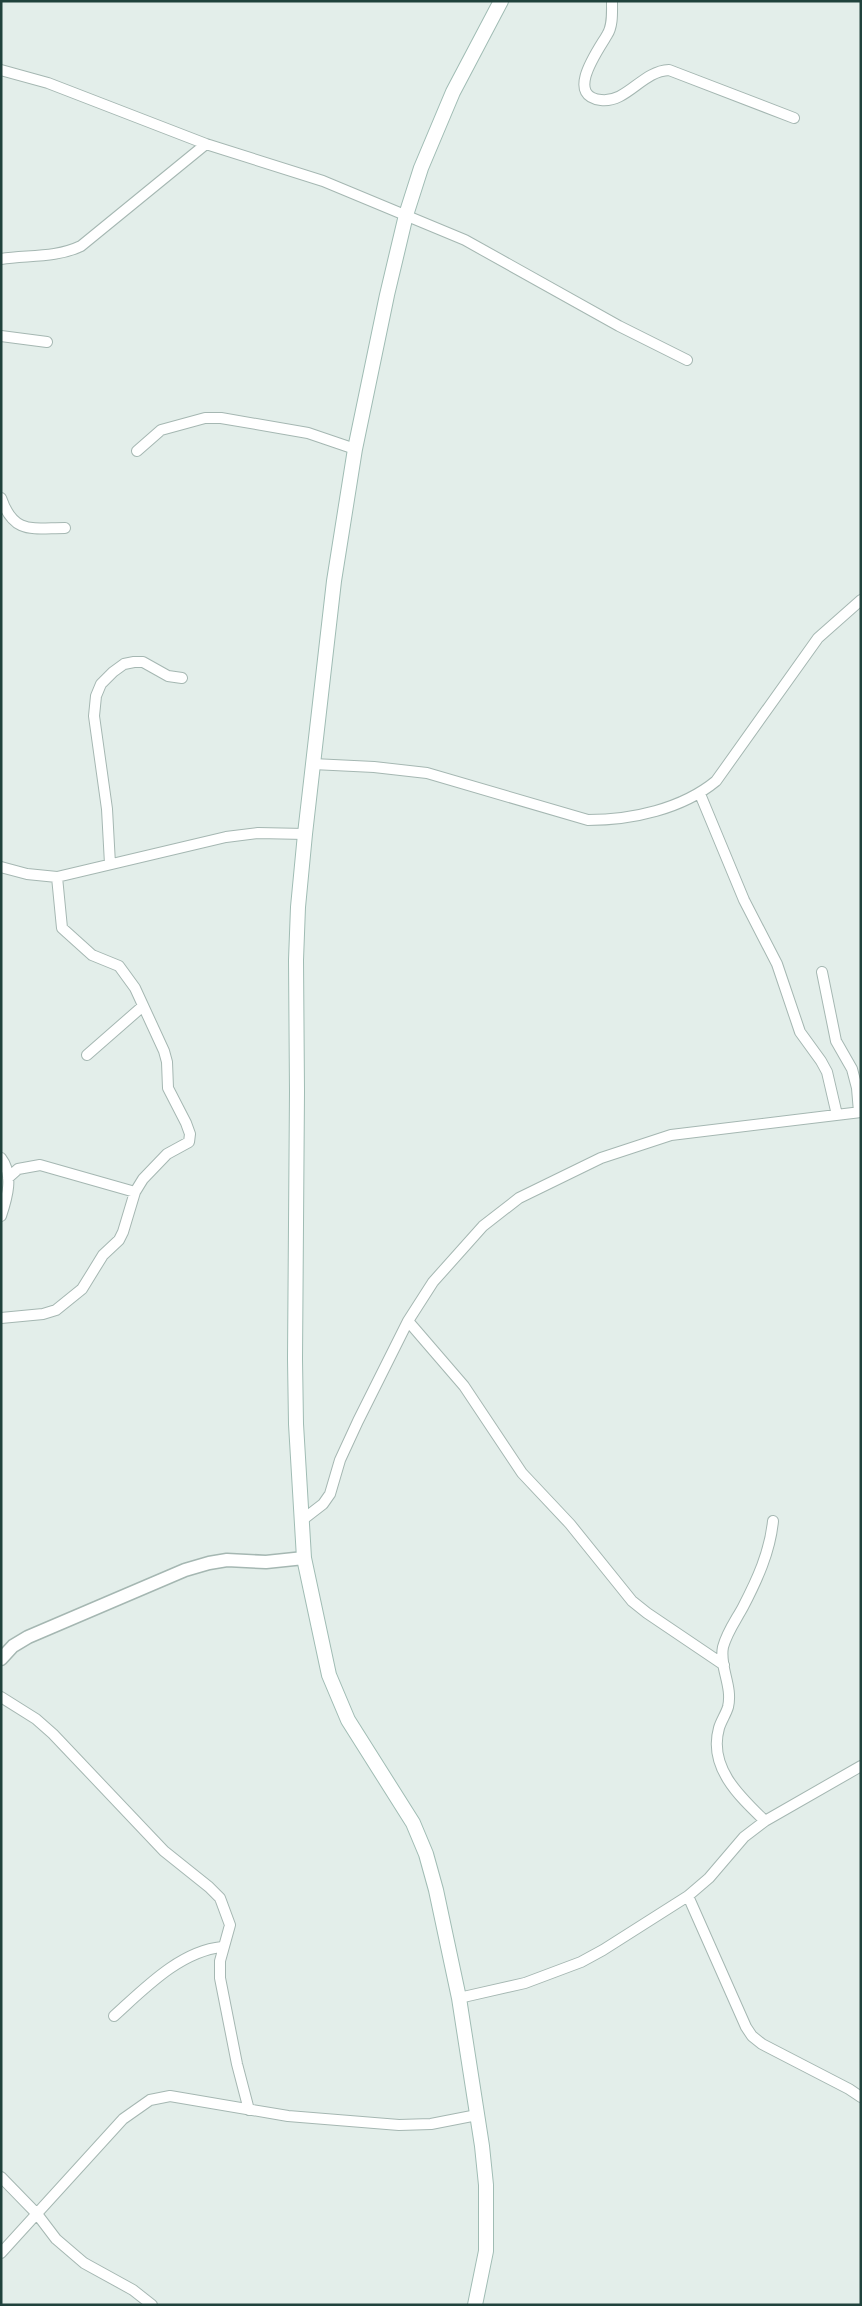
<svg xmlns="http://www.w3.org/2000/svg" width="862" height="2306" viewBox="0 0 862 2306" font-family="'Exo 2',sans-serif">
<rect width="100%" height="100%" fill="#e3eeea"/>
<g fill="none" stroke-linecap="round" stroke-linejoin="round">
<defs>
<path id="minor" d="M612 1C612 12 613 26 607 35 599 49 564 96 601 100 627 103 642 71 669 70L794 118
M1 70 48 83 206 144 323 181 465 240 619 326 687 360
M1 259C28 255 56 258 81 246L206 144
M1 336 47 342
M137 451 161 430 205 418H221L308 433 355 449
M1 498C14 535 32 528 65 528
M313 764 374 767 427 773 588 820C632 820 682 809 716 781L818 638 861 600
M700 794 744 900 777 964 800 1032 821 1061 827 1072 837 1115
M110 864 107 809 94 716 96 696 101 684 113 672 124 664 134 662H143L168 676 182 678
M1 867 27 874 57 877 226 837 258 833 305 834
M822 972 836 1041 852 1069 857 1088 859 1112
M87 1055 143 1006
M1 1158C14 1175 7 1198 1 1216
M8 1178 18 1169 40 1165 135 1192
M1 1318 43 1314 56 1310 82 1289 103 1255 119 1240 123 1232 135 1192 143 1179 167 1154 189 1142 190 1134 186 1123 168 1088 167 1062 164 1051 135 988 119 966 92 955 62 928 57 877
M408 1321 464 1386 522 1473 570 1524 632 1601 647 1613 724 1665
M301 1521 323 1504 330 1494 340 1460 358 1421 408 1321 433 1282 483 1226 519 1198 601 1158 671 1135 861 1112
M1 1697 36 1719 53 1734 164 1851 209 1887 220 1898 230 1925 220 1961V1978L237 2064 249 2110
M765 1821C739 1796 708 1767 719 1728 721 1721 726 1714 728 1707 733 1686 719 1667 723 1647 727 1632 736 1620 743 1607 757 1580 770 1552 773 1521
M688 1896 746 2027 752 2036 762 2044 849 2089 861 2097
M459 1998 525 1983 581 1962 603 1950 688 1896 709 1878 744 1837 765 1821 861 1766
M114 2016C144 1989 180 1951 222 1947
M1 2177 37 2214 56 2239 84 2263 133 2290 152 2305
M1 2253 123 2119 150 2100 170 2096 288 2116 399 2125 431 2124 477 2115"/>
<path id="tertiary" d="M1 1659 13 1646 28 1637 185 1570 209 1563 227 1560 266 1562 304 1558"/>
<path id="secondary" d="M475 2305 486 2251V2185L482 2146 459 1998 436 1890 426 1854 413 1823 348 1720 329 1675 304 1558 296 1424 295 1359 297 1091 296 960 298 907 305 834 334 581 355 449 387 295 406 215 421 168 453 92 501 1"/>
</defs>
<use href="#minor" stroke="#a5b7b2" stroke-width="12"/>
<use href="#tertiary" stroke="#a5b7b2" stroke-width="15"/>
<use href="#secondary" stroke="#a0bcb4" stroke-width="16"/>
<use href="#minor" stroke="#fff" stroke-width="10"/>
<use href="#tertiary" stroke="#fff" stroke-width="12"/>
<use href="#secondary" stroke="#fff" stroke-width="14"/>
</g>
<rect width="862" height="2306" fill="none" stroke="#20423c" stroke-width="5"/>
</svg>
